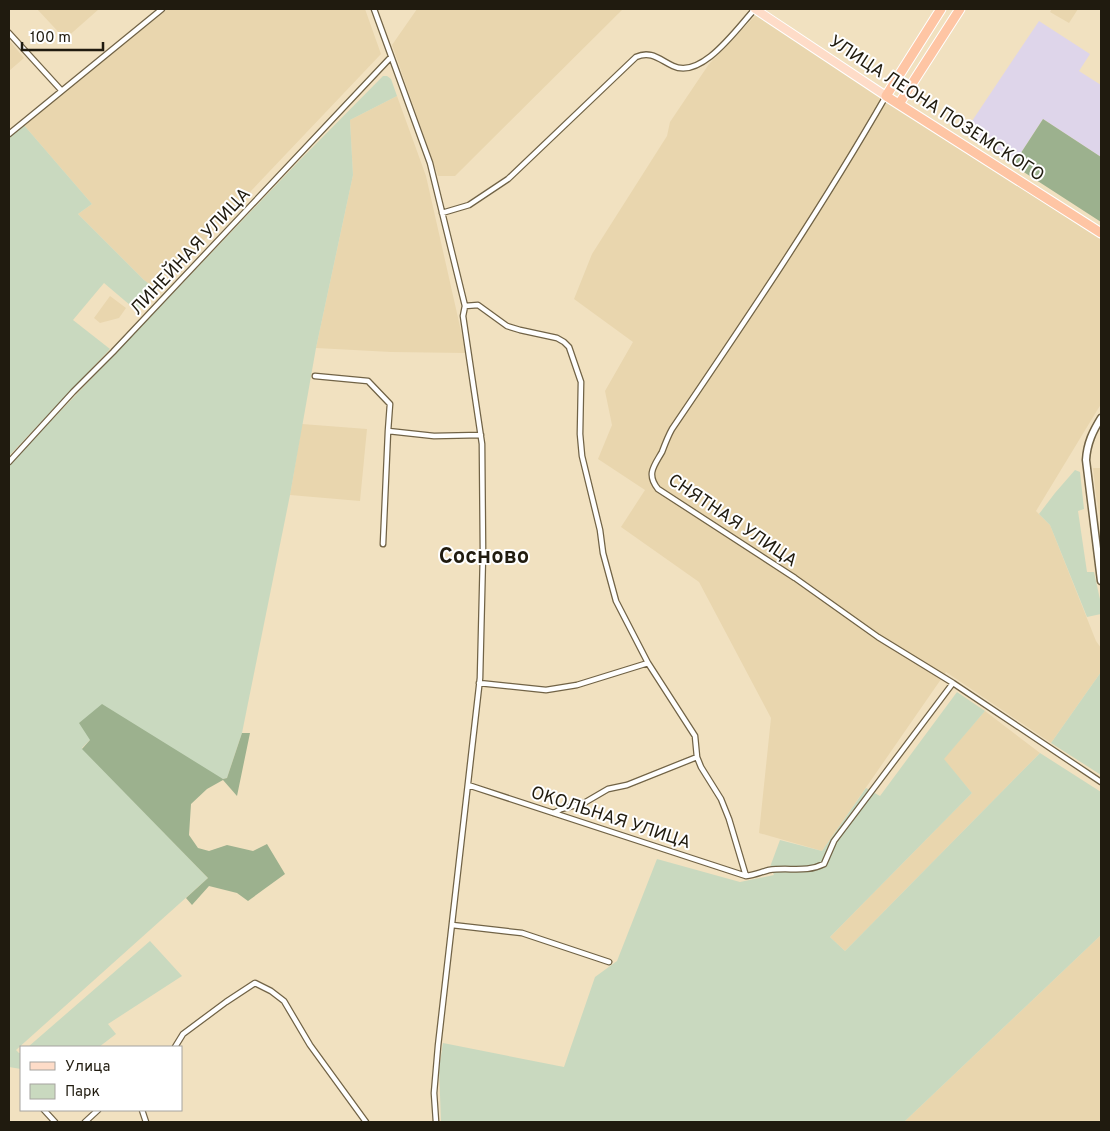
<svg xmlns="http://www.w3.org/2000/svg" width="1110" height="1131" viewBox="0 0 1110 1131" font-family="Overpass,sans-serif">
<rect width="100%" height="100%" fill="#f1e1c0"/>
<path fill="#e9d6ae" d="M37 9H99L65 39Z
M168 9H365L381 54 157 290 144 280 78 214 92 204 23 124Z
M417 9H623L455 176H438L392 45Z
M1052 9H1078L1069 23 1050 12Z
M756 15 1101 235V404L1036 511 1050 525 1096 641 1101 648V672L1051 743 946 672 822 851 759 833 771 718 699 582 621 527 645 490 598 459 612 425 605 391 633 342 574 299 592 254 667 136 670 122 709 64Z
M9 40 24 58 9 71Z
M397 96 426 176 466 353 391 352 316 348 353 175 350 120Z
M110 296 126 308 119 318 100 323 94 318Z
M302 424 367 429 360 501 290 495Z
M1093 468H1101V525L1096 495Z
M985 711 1040 753 845 951 830 937 972 793 943 759Z
M1101 935V1122H904Z"/>
<path fill="#ded5ea" d="M1039 21 1090 54 1079 71 1101 85V157L1043 119 1013 165 964 133Z"/>
<path fill="#c9d9bf" d="M383 76H387L391 79 397 96 350 120 353 175 316 348 290 495 242 733 227 778 223 779 90 740 82 748 208 878 16 1050 19 1053H21V1069L9 1067V465L299 161Z
M23 124 92 204 78 214 144 280 157 290 137 311 104 283 73 320 110 349 9 456V138Z
M1075 470 1080 472 1084 509 1078 511 1087 572H1094L1101 604V614L1087 617 1050 525 1039 514 1055 493Z
M1101 672V775L1051 743Z
M957 692 985 711 944 759 972 793 830 937 845 951 1040 753 1101 792V935L904 1122H441L439 1068 443 1043 564 1067 595 977 617 961 657 859 740 882 774 875 770 867 780 840 822 851 866 788 880 796Z
M150 941 182 976 108 1024 116 1034 99 1047H28Z"/>
<path fill="#9cb18e" d="M1043 119 1101 157V222L1013 165Z
M102 704 223 779 227 778 242 733H250L237 796 223 780 207 789 191 804 189 835 198 848 209 851 227 845 253 851 267 844 285 874 248 901 237 893 209 886 192 905 186 898 208 878 82 749 90 740 79 723Z"/>
<g fill="none" stroke-linecap="round" stroke-linejoin="round">
<defs>
<path id="street" d="M374 9 430 163 465 306 463 316 482 444 483 554 480 678 438 1046 434 1093 436 1122
M9 33 61 90
M886 96C820 211 746 320 672 429 668 436 665 444 662 452 654 466 646 474 658 489L795 578 878 637 953 683 1101 782
M9 134 162 9
M442 213 469 205 508 179 636 57C651 50 660 60 673 66 702 80 738 27 755 9
M465 306 478 305 507 326 520 330 557 338 564 342 569 347 581 382 580 434 582 456 600 530 603 553 616 601 648 663 695 736 697 757 701 767 721 799 729 819 746 876
M315 376 368 381 390 404 388 431
M9 462 73 392 113 352 391 57
M383 544 388 431 434 436 481 435
M479 683 546 690 577 685 648 663
M468 785 746 876C755 875 761 872 769 870 789 867 806 873 824 864L834 841 953 683
M554 813 561 809 584 803 608 789 627 785 697 757
M452 925 522 933 609 962
M175 1047 183 1034 226 1002 255 983 271 991 284 1001 310 1045 366 1122
M44 1110 55 1122
M142 1110 146 1122
M85 1122 98 1110"/>
<path id="secondary" d="M1101 418C1093 431 1087 443 1086 460L1101 581"/>
<path id="primary" d="M755 9 886 96"/>
<path id="highway" d="M941 9 886 96 1101 233
M899 104 960 9"/>
</defs>
<use href="#street" stroke="#716346" stroke-width="7"/>
<use href="#secondary" stroke="#716346" stroke-width="9"/>
<use href="#primary" stroke="#fff" stroke-width="10"/>
<use href="#highway" stroke="#fff" stroke-width="11"/>
<use href="#street" stroke="#fff" stroke-width="4.5"/>
<use href="#secondary" stroke="#fff" stroke-width="6"/>
<use href="#primary" stroke="#fedcc8" stroke-width="8"/>
<use href="#highway" stroke="#fec5a4" stroke-width="9"/>
</g>
<g text-anchor="middle" stroke-width="4" stroke-linejoin="round" paint-order="stroke">
<g font-size="18" fill="#201b0f" stroke="#fff">
<text transform="translate(937 108) rotate(33)" y="6">УЛИЦА ЛЕОНА ПОЗЕМСКОГО</text>
<text transform="translate(190 251) rotate(-47)" y="6">ЛИНЕЙНАЯ УЛИЦА</text>
<text transform="translate(733 520) rotate(34)" y="6">СНЯТНАЯ УЛИЦА</text>
<text transform="translate(611 817) rotate(18)" y="6">ОКОЛЬНАЯ УЛИЦА</text>
</g>
<g font-size="22" font-weight="bold" fill="#201b0f" stroke="#fff">
<text x="484" y="563">Сосново</text>
</g>
</g>
<rect width="1110" height="1131" fill="none" stroke="#201b0f" stroke-width="20"/>
<rect x="20" y="1046" width="162" height="65" fill="#ffffff" stroke="#a6a49f"/>
<rect x="30" y="1062" width="25" height="8" fill="#fedcc8" stroke="#a6a49f"/>
<text x="65" y="1071" font-size="15" fill="#201b0f">Улица</text>
<rect x="30" y="1084" width="25" height="15" fill="#c9d9bf" stroke="#a6a49f"/>
<text x="65" y="1096" font-size="15" fill="#201b0f">Парк</text>
<path d="M22 42v8h81v-8" fill="none" stroke="#201b0f" stroke-width="2.5"/>
<text x="30" y="42" font-size="15" fill="#201b0f" stroke="#ffffff" stroke-width="4" paint-order="stroke">100 m</text>
</svg>
